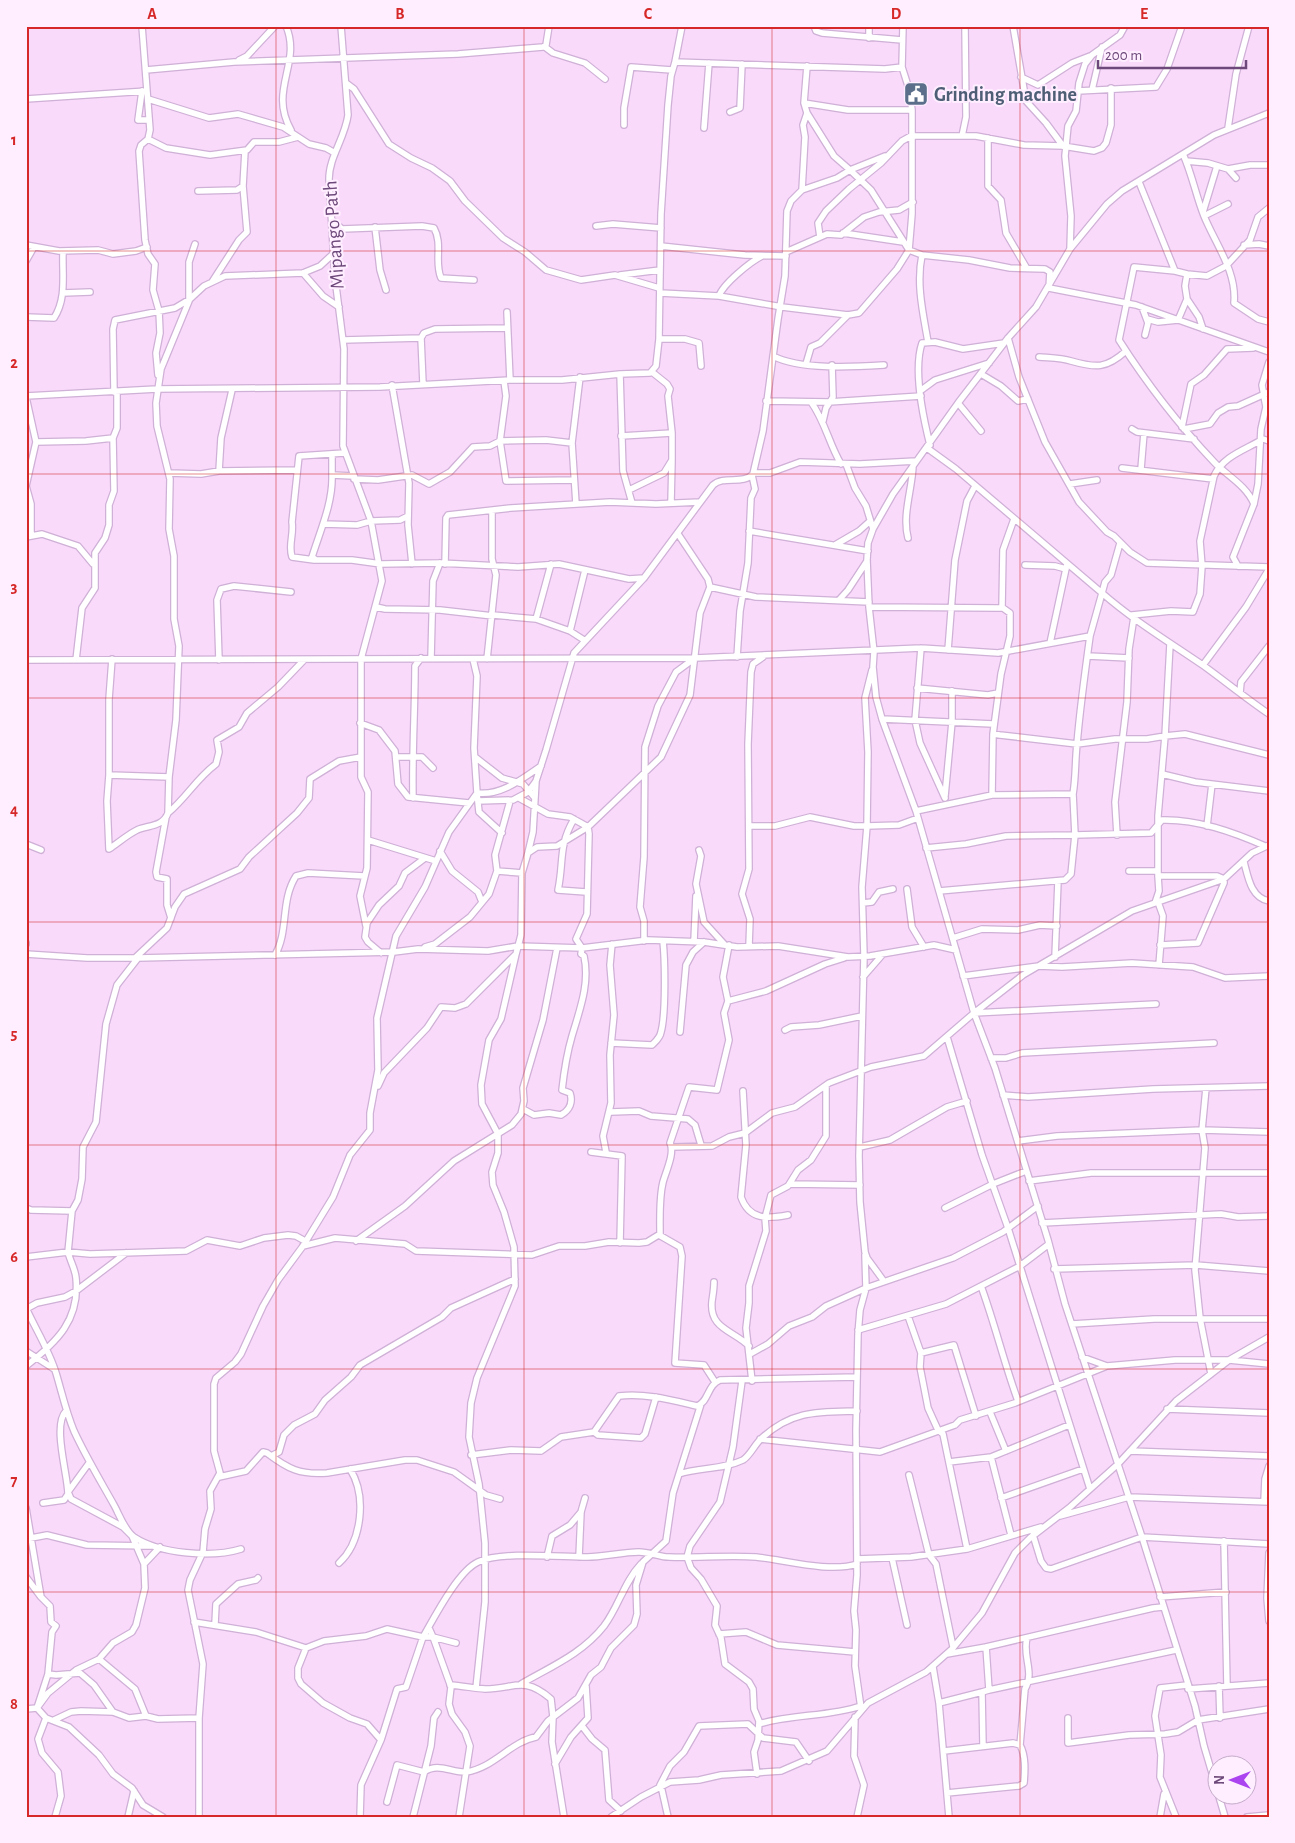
<svg xmlns="http://www.w3.org/2000/svg" width="1295" height="1843" viewBox="0 0 1295 1843" font-family="'Alegreya Sans',sans-serif">
<rect width="100%" height="100%" fill="#fee6fe"/>
<path fill="#f9dafb" fill-rule="evenodd" d="M26 26H1269V1817H26ZM1218 1766H1248V1796H1218Z"/>
<g fill="none" stroke-linecap="round" stroke-linejoin="round">
<defs>
<path id="minor" d="M142 26 150 130 148 139 141 145 139 151 145 240 148 254 155 264 153 290 159 311 160 333 156 353 158 375
M286 26C302 63 268 90 291 130
M341 26 348 115C345 138 329 157 329 179L335 278 344 349 343 446 371 521 382 581 361 659V777L368 792 367 868 360 896 366 926
M814 26 816 31 822 33 902 40
M1013 26 1026 101 1046 123 1063 146
M869 38V26
M545 47 553 53 585 63 605 79
M239 60 247 56 275 26
M675 62 682 26
M146 70 234 62 458 54 543 47 546 45 549 26
M1021 77 1038 85 1072 63 1090 56
M346 83 354 89 389 144 411 158 432 168 450 181 465 201 503 238 525 252 546 270 581 280 615 275 659 288
M1092 90 1102 47
M142 91 138 120H148
M1078 91 1156 87 1167 69 1182 26
M26 99 147 91
M148 99 209 118 238 114 283 127 309 144 326 148 335 153
M804 103 848 110H912
M730 112 740 108 742 64
M807 113 834 156 850 170 885 156
M624 125V108L631 67 672 70
M704 128 709 63
M1228 128 1236 74 1249 26
M962 136 966 117 965 26
M988 138V186L1001 200 1006 233 1026 267
M148 139 166 148 210 155 247 150 254 142H279L298 137
M1183 154C1192 174 1196 196 1204 216 1216 245 1237 272 1234 303L1258 319 1269 322
M1186 161 1208 163 1228 169 1236 178
M1228 169 1250 165H1269
M1139 182 1175 271 1187 274
M802 190 837 178 850 170 871 190 909 250 922 255 969 260 1010 268 1045 269 1050 272 1049 288 1136 305 1269 352
M198 191 237 190 243 186 245 151
M1203 212 1217 166
M1204 216 1228 204
M332 220 342 229 422 226 434 228C443 244 434 262 441 278L474 280
M596 226 613 224 661 228
M375 227 380 270 386 290
M843 233 903 242
M820 237 818 223 826 211 849 189 881 163 902 141 911 136H976L1024 145 1063 146 1094 151 1102 148 1106 143 1111 125V88
M26 245 59 251 98 250 113 254 136 251 147 247
M1244 245 1259 244 1269 246
M661 246 745 255 786 256
M1070 249 1071 216 1065 156 1068 126 1076 111 1079 83 1085 64 1092 55 1120 35 1125 26
M786 252 827 234 841 235 864 217 879 212 899 210 913 202
M922 255C916 284 923 313 928 342
M26 261 34 247
M1175 271 1134 267 1119 340C1147 384 1178 424 1214 462 1227 476 1246 485 1254 504
M303 273 323 296 339 307
M620 275 660 270
M212 282 239 240 247 232 243 186
M63 293 90 292
M660 293 719 296 782 307 848 315 859 313 897 269 909 250 912 214V110L909 89 902 67 903 26
M719 296C723 284 750 262 762 256
M1187 299 1199 317 1203 329
M1142 307 1148 323 1145 335
M507 312 510 380
M26 317 54 318C67 298 62 274 63 252
M1147 319 1158 322 1178 320 1187 299 1185 286 1187 274 1207 276 1226 266 1250 240 1258 217 1269 208
M421 338 424 333 435 329 507 328
M1008 338 1019 377 1045 442 1079 502 1107 532 1114 536 1130 552 1147 563 1269 567
M659 339H685L699 343 701 366
M343 340 421 338 423 384
M773 356C800 370 853 367 884 365
M1039 357C1050 358 1061 358 1071 361 1096 368 1106 369 1126 351
M806 364 811 347 820 343 848 315
M652 372 667 384 670 389 668 396 672 433
M620 374 623 471 632 503
M981 374 1001 386 1018 401 1028 399
M392 385 409 483 408 525 412 564
M920 391 935 380 989 363
M114 392 113 329 115 320 175 308 190 299 204 286 225 276 303 273 320 266 333 254
M26 396 157 389 380 387 510 380H562L620 374 650 373 656 366 659 339 661 214 668 105 671 76 675 62 885 69 902 67
M26 397 36 442
M766 401 829 402 921 396
M811 402C825 421 829 444 841 464
M958 403 981 431
M823 421 826 408 833 397 832 365
M1182 427 1191 384 1204 375 1227 349 1253 348
M1132 429 1137 432 1194 439
M1184 429 1210 424 1218 413 1228 407 1238 406 1269 392
M621 436 672 433V460L664 473 629 490
M572 443 546 440 500 441 506 481 574 480
M930 445C923 417 913 370 922 343L935 342 963 349 1004 343
M927 448 956 469 1102 593 1105 582 1111 575 1120 543
M332 455V475
M846 464 855 488 866 506 873 529
M1122 468 1213 479
M1141 469 1144 433
M219 471 297 470
M169 473 201 474 219 471 221 438 232 390
M754 473H770L800 462 860 464 916 461
M353 476 332 475C333 503 320 531 312 557L316 560H352L381 564 440 563 518 567 559 564 629 579 644 578
M354 479 378 480 412 475 429 484 450 472 473 447 490 446 500 441 506 396 504 381
M1070 484 1097 480
M26 486 36 442 86 441 113 438 117 428V392
M26 486 31 504V536
M671 502 672 461
M576 504 572 443 580 377
M323 524 357 525 371 521 400 520 408 516
M749 531 868 551
M26 537 42 534 78 546 93 564
M908 538C902 515 912 490 913 466
M835 545 859 531 869 522
M314 560 292 557C288 545 294 535 292 522L299 456 344 453
M445 564 446 518 448 515 511 508 610 502 656 504 700 502
M1025 565 1055 566 1066 569
M1238 566 1233 557 1254 504 1258 484 1261 429 1266 407 1262 385 1269 362
M710 587 756 597 869 602
M839 600 848 590 867 561
M376 607 385 609 440 610 493 616
M869 607 997 608H1003L1010 613V636L1001 674 993 734 1000 735 1077 744 1115 739H1147L1165 736 1170 644
M1002 608 1003 550 1014 519
M493 615 536 619 570 631 584 640
M1132 615 1171 611 1193 612 1200 594 1202 566 1200 541 1214 476C1223 456 1245 450 1263 439L1269 441
M536 619 551 564
M570 631 585 570
M1050 643 1067 564
M921 648 915 720 920 743 945 798
M948 650 955 560 967 501 975 486
M1088 656 1129 658
M737 657 740 611 748 563 751 498 755 489 752 475
M431 658 433 581 440 563
M112 659 109 699V775L169 777
M487 659 496 575 492 559V511
M26 660 695 658 921 648 998 653 1090 636 1102 593C1134 621 1169 642 1204 666 1226 682 1247 699 1269 714
M76 660 82 608 95 588V553L105 538 109 525V505L114 491 113 438
M219 660 217 600 221 589 234 586 291 592
M1203 665 1246 607 1269 569
M872 670 865 698 868 752 867 826 862 887 864 956 859 1156 860 1202 865 1252 867 1258 883 1280
M917 688 988 695 998 693
M1240 693 1241 682 1269 646
M882 719 993 724
M360 723 379 730 395 751 398 784 408 797 469 803
M397 757H422L433 768
M475 757 502 778 523 784 534 797
M1162 774 1195 782 1269 791
M109 775 107 801 109 849C118 843 127 835 137 830 148 825 163 827 168 813L169 777 176 720 179 646 174 619V556L169 529 170 479 157 426 156 403 161 369 189 301V262L195 244
M1073 794C1076 777 1075 761 1077 744 1080 708 1085 672 1090 636
M992 795 993 734
M945 796 952 722V691
M413 798C412 754 415 710 415 666L421 658
M519 798 548 814 570 817 588 827 589 834 587 914 576 939 582 948 581 954 584 956C590 983 580 1009 572 1036 567 1053 564 1072 562 1090L570 1093C573 1102 570 1110 561 1115L549 1113 534 1115 523 1109
M478 801 513 800 528 792 536 781 546 750 574 653 644 578 713 485C724 475 743 485 753 474L763 431 778 319 785 276 787 211 791 201 802 190 805 137 803 125 807 113 804 103 807 66
M916 811 992 795 1073 794 1075 835 1151 833 1162 820C1197 819 1233 832 1265 846
M168 813C187 797 196 779 216 764L219 752 217 740 239 727 247 713 278 687 304 660
M166 817 156 872 157 877 167 879V905L171 918
M574 819C558 846 564 862 558 890L586 892
M749 826H775L810 817 854 826H867L899 825 918 818
M1207 826 1212 784
M502 833 479 812 477 793C501 796 522 779 541 766
M1117 835 1115 802 1127 702 1129 649 1134 617
M368 840 436 861
M26 844 41 850
M926 848 966 844 1006 836 1075 835 1071 874 1065 880 939 891
M699 850 701 856 696 884 704 922 725 945
M440 851 452 871 478 892 482 902
M528 853 533 832 536 781
M1244 862C1248 877 1251 898 1269 901
M497 871 522 873 528 853 537 847 557 846 588 827 661 757 690 695 700 613 710 587 708 579 678 534
M1129 871H1158V816L1165 736 1185 734 1269 755
M1158 871V876H1217L1224 879V883L1198 943 1160 945
M907 889 912 927 924 947
M1158 902 1163 916 1159 965
M863 903 872 902 879 892 893 889
M1155 903 1159 891 1158 876
M953 938 982 929 1018 930 1040 925 1057 926
M644 941V921L640 907 644 857 645 747 658 706 676 672 695 658
M694 941 696 896
M26 943V944
M749 946 750 919 742 894 749 869 748 744 751 672 753 664 763 657
M425 947 435 944 470 917 489 894 497 871 495 855 510 801
M381 953 368 942 365 937 367 923 379 905 399 886 405 873 425 858
M26 954 87 958H138L394 952 418 949 488 951 518 946 582 948 648 940 704 942 737 947 778 946 848 957 870 956 934 945 956 950
M275 955C289 931 280 901 296 876L308 873 364 876
M1055 957 1058 881
M135 958 167 928 175 907 184 894 240 869 249 857 297 813 309 798 310 779 339 761 361 757
M963 976 1039 966 1062 967 1132 963 1193 967 1225 978 1269 976
M863 977 883 954
M728 1001 723 977 729 945
M974 1013 1156 1004
M785 1030 791 1027 819 1025 862 1016
M680 1032 686 965 693 952 704 942
M947 1037 982 1155 1008 1228 1090 1489
M611 1043 652 1045C656 1041 660 1038 661 1032 666 1014 665 960 663 941
M991 1058H1006L1022 1053 1214 1043
M378 1086 384 1073 427 1028 441 1007 455 1008 466 1004 516 954 521 935 522 873
M1206 1088 1202 1130 1205 1148 1195 1270 1200 1318 1211 1374
M743 1091 746 1145 741 1197C749 1220 767 1219 788 1215
M1003 1095 1028 1097 1153 1089 1269 1086
M611 1112 639 1111 651 1116 688 1119 695 1125 701 1145
M1018 1141 1057 1136 1202 1130 1269 1132
M672 1147 712 1146 729 1137 745 1133 772 1113 795 1107 829 1083 871 1067 924 1056 974 1013 1023 975 1132 911 1224 879 1252 853 1269 845
M860 1147 890 1140 947 1107 967 1101
M591 1152 622 1156 620 1243
M606 1152 603 1136 611 1103 610 1055 614 1015 610 965 612 944
M1029 1181 1091 1173H1269
M790 1184 860 1185
M26 1208 31 1210 72 1211
M945 1208 993 1184 1026 1171
M1042 1223 1221 1214 1238 1217 1269 1216
M659 1235 680 1247 682 1256 675 1363 704 1365 715 1382
M356 1241 405 1206 454 1161 512 1125 521 1114 524 1101 523 1088 543 1020 557 948
M303 1246 335 1238 405 1244 416 1251 532 1255 559 1246H585L609 1242 639 1243 647 1242 660 1234C660 1217 659 1198 663 1182 666 1171 675 1153 670 1143L689 1087 717 1090 729 1040 724 1013 728 1001 766 991 825 964 844 958
M26 1257 68 1252 72 1211 78 1200 82 1179 83 1147 96 1122 106 1024 117 985 138 958
M1054 1269 1196 1265 1269 1271
M714 1282C714 1289 713 1294 712 1301 709 1329 733 1330 749 1346
M981 1286C995 1324 1004 1363 1018 1401
M26 1308C36 1330 49 1350 56 1373 62 1393 66 1412 74 1431 86 1457 100 1480 114 1505 119 1514 125 1531 134 1537 160 1554 212 1558 241 1549
M26 1309 37 1303 65 1297 76 1291 126 1253
M908 1316 921 1353 920 1367 928 1408 938 1430 943 1434 967 1549
M1072 1324 1154 1319H1269
M858 1330 946 1304 1020 1266 1049 1244
M26 1351 54 1369
M921 1353 954 1345 976 1416
M750 1354 768 1344 789 1326 812 1317 826 1306 866 1288 865 1255
M1082 1357 1107 1366
M26 1366C57 1342 80 1320 76 1278 75 1268 70 1261 68 1252L90 1254 186 1251 207 1240 240 1246 264 1238 288 1235 296 1236 305 1241
M742 1381 733 1447 720 1502 690 1546 687 1557 691 1568 701 1579 717 1606 715 1625 721 1638 725 1664 749 1682 753 1689 754 1709 759 1721 758 1740 754 1752 757 1774
M752 1381 746 1328 749 1303V1286L766 1231 765 1218 771 1195 788 1186 798 1170 811 1160 826 1136V1086
M1167 1409 1269 1413
M990 1412 1006 1451
M594 1432 598 1435 641 1438 645 1434 656 1397
M760 1439 880 1452 955 1425 960 1420 1015 1403 1107 1366 1175 1360H1229L1269 1364
M1130 1451 1269 1456
M471 1455 511 1450 541 1451 561 1437 594 1432 619 1396C646 1393 671 1400 697 1406 709 1402 707 1385 720 1380L857 1377
M271 1456 279 1452 284 1435 294 1425 315 1414 325 1400 351 1377 360 1365 442 1317 451 1308 515 1279
M991 1457 1011 1535
M949 1462 991 1457 1069 1425
M89 1463 68 1492 71 1499 123 1527 132 1536 144 1564
M679 1474C700 1467 722 1470 743 1460 751 1455 755 1443 763 1437 793 1410 819 1412 857 1411
M909 1475 929 1555 936 1564 953 1647
M219 1477 246 1471 263 1452 267 1453C288 1469 300 1475 327 1473L405 1460H417L454 1472 486 1495 500 1499
M1001 1498 1083 1469
M1264 1501 1265 1479 1269 1466
M43 1503 64 1500 68 1494C68 1475 52 1425 66 1411
M26 1508 41 1597 50 1606 51 1622 56 1626 52 1632 48 1674 37 1708 46 1718 69 1727 99 1755 113 1774 132 1788 143 1805 163 1817
M1060 1516 1129 1497 1269 1502
M1033 1535 1041 1561 1046 1568 1051 1569 1142 1537 1269 1544
M26 1539 47 1535 87 1545 153 1546
M1224 1541 1227 1686
M1269 1553 1267 1598 1269 1621
M547 1557 552 1536 570 1525 581 1512
M579 1557 581 1512 585 1498
M892 1558 907 1625
M857 1559 911 1557 967 1549 1041 1527
M339 1563C362 1542 367 1496 350 1469
M26 1577 41 1597
M1160 1597 1226 1592
M194 1622 256 1632 306 1648 324 1641 366 1636 387 1629 423 1637C434 1618 458 1571 478 1562 502 1551 559 1557 587 1557 604 1557 622 1552 639 1552 650 1552 659 1557 669 1557 698 1558 728 1555 756 1557 785 1560 830 1573 857 1564
M215 1624 216 1604 238 1584 256 1580 258 1578
M429 1628 433 1637 456 1643
M719 1634 746 1632 777 1645 855 1652
M986 1647 1153 1608 1163 1607
M306 1648 298 1668V1678L301 1684 323 1703 350 1718 367 1724 381 1740 361 1785 360 1817
M947 1654 986 1647 989 1690 982 1692 983 1746
M99 1659 135 1689 146 1716
M933 1667 939 1703 949 1817
M48 1674 56 1675 80 1673 94 1685 113 1712
M521 1684C550 1667 582 1654 604 1626 619 1606 624 1582 641 1564
M450 1685C462 1686 474 1688 485 1689 515 1689 523 1675 551 1699L553 1717 552 1742 564 1817
M1219 1686 1220 1718
M476 1688 485 1602V1543L479 1484 469 1437 471 1403 477 1378 515 1286 514 1247 504 1212 493 1185 492 1172 498 1153V1134L482 1104 481 1085 489 1040 501 1019 516 954
M1188 1689 1269 1683
M989 1690 1176 1650
M939 1703 982 1692
M861 1708 855 1666 856 1630 854 1611 857 1575 856 1430 858 1334 860 1310 866 1288 953 1258 1003 1232 1038 1206
M26 1709 37 1708 48 1693 76 1670 99 1659 113 1643 132 1632 136 1625 145 1588 144 1564 160 1547
M855 1717 854 1756 864 1785 857 1817
M46 1718 38 1739 42 1753 58 1772 61 1796 55 1817
M1068 1718V1743L1129 1735 1165 1734 1178 1732 1198 1720 1269 1709
M54 1720 71 1712 81 1711 113 1712 129 1718 146 1716 158 1719 199 1718
M759 1724C792 1714 828 1717 861 1706
M582 1726 592 1739 605 1750 609 1800 621 1811
M381 1740 397 1689 406 1687 423 1637H433L451 1687 449 1704 452 1714 465 1732 470 1746 459 1817
M1020 1745 1025 1689C1035 1672 1022 1656 1027 1638
M944 1751 1013 1743 1020 1745C1026 1756 1025 1771 1024 1783L1019 1786 947 1793
M555 1764 571 1737 588 1718 586 1686
M660 1785 670 1766 684 1752 699 1726 748 1724 763 1738 796 1742 809 1761
M661 1786 668 1817
M387 1802 397 1765 424 1772C438 1762 452 1773 466 1772 494 1768 510 1742 536 1737L548 1721 578 1698 591 1675 601 1667 611 1648 634 1625 637 1614 636 1585 643 1562 666 1541 673 1493 701 1404
M128 1817 134 1791
M199 1817V1718L203 1664 188 1590 190 1580 203 1552 205 1529 211 1509 210 1491 220 1473 214 1451V1384L216 1378 235 1362 241 1354 263 1306 278 1280 303 1246 333 1197 350 1155 370 1130V1113L378 1070 377 1018 396 936 425 887 449 832 477 793 474 748 477 676 473 659
M413 1817 431 1746 434 1718 438 1712
M611 1817 641 1797 670 1782 699 1780 721 1775 781 1771 827 1751 868 1703 926 1672 952 1649 982 1613 1015 1553 1030 1538 1069 1508 1118 1464 1176 1401 1229 1360 1269 1337
M1160 1817 1164 1794
M1176 1817 1160 1777 1161 1755 1155 1716 1160 1688 1187 1685
M1225 1817 1204 1746 1195 1706 1142 1537 1065 1304 1048 1240 995 1068 974 1013 916 811 882 719 876 697 873 667 874 652 869 607 867 560 868 543 873 529 893 494 958 403 1008 338 1036 307 1070 249 1107 204 1122 191 1214 135 1269 113
M1247 1817 1269 1815"/>
</defs>
<use href="#minor" stroke="#cfb0d6" stroke-width="8"/>
<use href="#minor" stroke="#fff" stroke-width="5.5"/>
</g>
<path fill="none" stroke="#d62828" stroke-width="1" stroke-opacity="0.55" d="M276 26V1817M524 26V1817M772 26V1817M1020 26V1817M26 251H1269M26 474H1269M26 698H1269M26 922H1269M26 1145H1269M26 1369H1269M26 1592H1269"/>
<defs>
<symbol id="civic-square" viewBox="-11 -11 22 22"><rect x="-9" y="-9" width="18" height="18" rx="4" fill="#5c6f8a" stroke="#fef"/><path d="M-.6-6.5H3V-4.5H.6V-3L4-1V1h2V6H-6V1h2V-1L-.6-3ZM-1.2 2.5V6h2.4V2.5Z" fill="#fff"/></symbol>
</defs>
<g fill-rule="evenodd">
<use href="#civic-square" x="902" y="80" width="28" height="28"/>
</g>
<g text-anchor="middle" stroke-width="4" stroke-linejoin="round" paint-order="stroke">
<g font-size="20" font-weight="bold" fill="#4e5e75" stroke="#fef" text-anchor="start">
<text x="934" y="101">Grinding machine</text>
</g>
<g font-size="20" fill="#6d487a" stroke="#fef">
<text transform="translate(333 235) rotate(-94)" y="7">Mipango Path</text>
</g>
</g>
<rect width="1295" height="1843" fill="none" stroke="#ffeeff" stroke-width="55"/>
<g transform="translate(1232 1780) rotate(270)"><circle r="24" fill="#ffeeff" stroke="#c5acca"/>
<path d="M0-4L9 19L0 12L-9 19Z" fill="#ab43f0"/>
<text y="-8" font-size="14" font-weight="bold" text-anchor="middle" fill="#6d487a">N</text>
</g>
<path d="M1098 60v8h148v-8" fill="none" stroke="#6d487a" stroke-width="2.5"/>
<text x="1105" y="60" font-size="15" fill="#6d487a" stroke="#ffeeff" stroke-width="4" paint-order="stroke">200 m</text>
<rect x="28" y="28" width="1240" height="1788" fill="none" stroke="#d62828" stroke-width="2"/>
<g font-size="16" text-anchor="middle" font-weight="bold" fill="#d62828">
<text x="152" y="19">A</text>
<text x="400" y="19">B</text>
<text x="648" y="19">C</text>
<text x="896" y="19">D</text>
<text x="1144" y="19">E</text>
<text x="14" y="145">1</text>
<text x="14" y="368">2</text>
<text x="14" y="592">3</text>
<text x="14" y="815">4</text>
<text x="14" y="1039">5</text>
<text x="14" y="1262">6</text>
<text x="14" y="1486">7</text>
<text x="14" y="1709">8</text>
</g>
</svg>
